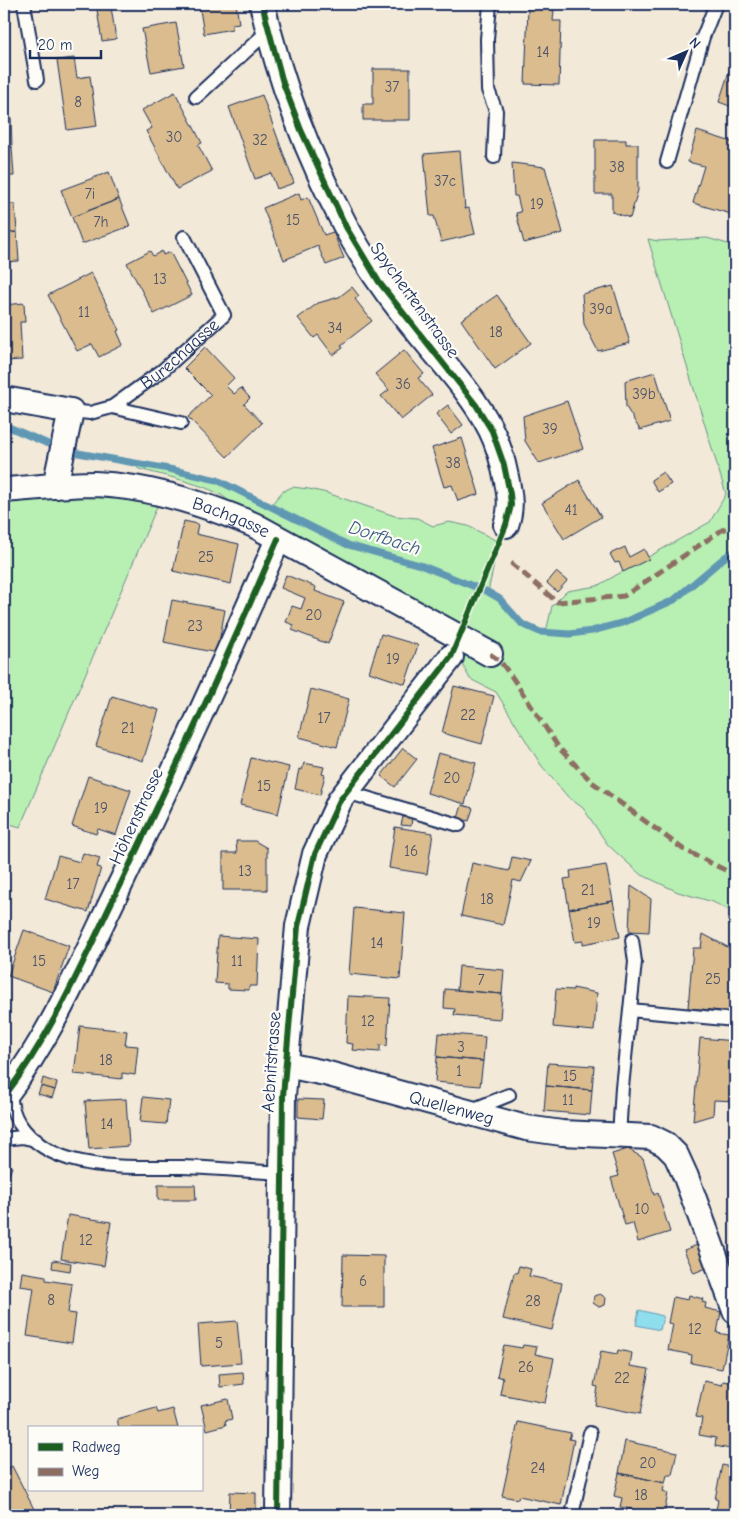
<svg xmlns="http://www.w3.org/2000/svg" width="739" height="1519" viewBox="0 0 739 1519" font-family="'Comic Neue',sans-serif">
<rect width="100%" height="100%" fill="#f2e9d8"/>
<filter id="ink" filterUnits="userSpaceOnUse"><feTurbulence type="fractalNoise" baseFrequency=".02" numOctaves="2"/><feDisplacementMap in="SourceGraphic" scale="10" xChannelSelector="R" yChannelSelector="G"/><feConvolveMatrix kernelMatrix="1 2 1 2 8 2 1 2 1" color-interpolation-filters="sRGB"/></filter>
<g filter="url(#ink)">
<path fill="#b8efb2" stroke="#6a8f88" d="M707 238 735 246V913L713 902 678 892 640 874 608 845 583 808 568 797 541 765 496 692 470 679 459 658 420 617 231 504C222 487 160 475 139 469L129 461 217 480 270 506 282 492 292 487 309 489 327 493 395 516 417 518 433 526 449 522 468 526 499 542 488 592C509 604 520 631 546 632L552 606 567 591 597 586 710 522 726 494 648 239 658 241Z
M4 490 162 495 20 827 4 822Z"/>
<path fill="#8fdeed" stroke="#6198b4" d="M639 1310 663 1316 660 1330 636 1325Z"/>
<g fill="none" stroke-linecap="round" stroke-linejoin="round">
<path stroke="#6198b4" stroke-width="7" d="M4 425 46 443 78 453 169 469 217 480 348 545 420 565 488 592 500 599 522 624 540 632 570 634 592 631 625 622 674 600 725 557 735 551"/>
</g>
<path fill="#dabc8e" stroke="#1b2f5e" d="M96 4H116L117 7H111L116 39 102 41Z
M199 4H236L239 23 232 24V29L204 34Z
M528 8 554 10 553 21H561L559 85 525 84Z
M176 23 184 66 151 72 142 29Z
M735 53V108L719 102Z
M74 58 77 78 90 76 97 126 67 130 57 60Z
M373 69H410V120H363V104H373Z
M175 92 202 143 198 145 212 171 177 189 146 131 152 128 142 110Z
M262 95 294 183 277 189 271 173 255 179 229 107Z
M4 117H11L12 147 4 148Z
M697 131 735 143V199L731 214 693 203 704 166 688 162Z
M595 140H626V144H638V190L630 218 612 212V194H595Z
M12 147 14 176H4V148Z
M460 151 465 209 469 208 475 234 441 242 434 216H430L424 154Z
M512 163 545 167 563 233 524 243 516 213 521 212 517 196H514Z
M109 172 119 199 72 217 61 190Z
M299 193 301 200 308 197 324 235 333 232 344 258 326 265 318 246 284 260 263 208Z
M119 199 130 226 82 244 72 217Z
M4 204H15L17 232 4 233Z
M17 232 19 261 4 262V233Z
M150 251 153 256 162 251 163 255 170 252 192 295 154 314 127 263Z
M91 273 119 330 117 331 123 345 99 357 92 344 77 351 48 295Z
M613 286 630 343 598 351 584 324 582 294Z
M352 287 359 296 355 299 372 321 341 345 343 348 333 355 318 335 314 338 298 318 318 303 339 297Z
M497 295 531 343 495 369 461 320Z
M24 303 25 322H20L22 360 4 361V305Z
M205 347 234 378 226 386 234 394 241 388 250 398 244 404 262 423 227 457 188 417 211 395 184 368Z
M404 350 424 374 418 378 432 395 401 420 381 396 389 390 375 374Z
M655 372 670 421 640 430 626 407 625 381Z
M567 401 583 449 539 463 525 441 523 416Z
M448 405 463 425 451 434 436 414Z
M462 438 479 494 458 501 452 485 444 487 432 448Z
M663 472 671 484 658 492 651 480Z
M579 480 601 517 564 539 542 503Z
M184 521 198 524 196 534 239 544 231 584 173 571Z
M625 547 629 557 644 549 649 559 623 572 619 562 615 563 610 554Z
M556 572 567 581 557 592 547 583Z
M286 575 316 587 315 591 344 602 328 644 292 630 294 625 286 622 292 606 301 609 305 598 281 588Z
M172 600 225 610 217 653 164 642Z
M381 634 418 645 405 684 369 672Z
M454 686 494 696 482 744 442 733Z
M311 689 349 699 337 747 299 737Z
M112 696 159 710 143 761 96 746Z
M403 748 417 759 395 787 381 776Z
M438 753 476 763 465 804 427 793Z
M251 758 289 767 278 814 240 805Z
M304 763 324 767 322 774 325 775 320 795 295 789 299 769 302 770Z
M88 776 131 790 116 835 98 829 96 834 72 826Z
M462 805 473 808 469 821 458 818Z
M403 817 412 818 411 826 401 825Z
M395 827 433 833 427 874 389 868Z
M236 841H255L267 848V890H223V853H237Z
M83 853 100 858 97 867 101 868 88 912 45 899 58 856 80 862Z
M512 857 531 861 521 882 513 880 503 925 461 916 472 863 509 871Z
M606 865 613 901 569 909 564 879 571 878 570 871Z
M631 886 651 899 649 932 629 931Z
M613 901 620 937 583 944V941L575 942 569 909Z
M354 908 405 913 400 979 349 974Z
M24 930 69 946 53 992 8 976Z
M703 934 735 951V1012L688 1008 693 948H701Z
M218 936 259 939 257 986H249V990L228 989V984L215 983Z
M459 966 504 970 502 994 457 990Z
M573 988 597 993 594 1031 553 1027 556 989 573 990Z
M445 989 502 994 500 1019 454 1015 455 1009 444 1008Z
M348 996 390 998 387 1046 380 1045V1052L352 1050 353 1044 346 1043Z
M80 1026 127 1031 125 1045 138 1046 135 1075 122 1073V1079L74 1074Z
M439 1033 485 1037 483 1061 437 1057Z
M700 1038 735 1041V1101L714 1100 713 1115 693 1121Z
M437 1057 483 1061 480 1086 435 1082Z
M548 1063 594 1066 592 1090 546 1086Z
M43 1078 57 1083 55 1090 41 1086Z
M41 1086 55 1090 52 1098 38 1094Z
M546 1086 592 1090 590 1115 544 1111Z
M143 1097 169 1100 166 1124 140 1122Z
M126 1099 129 1146 89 1149 85 1101Z
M298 1099 324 1100 322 1119 298 1117Z
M628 1149 643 1158 654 1195 658 1193 670 1232 638 1242 633 1223 625 1225 611 1178 619 1176 612 1154Z
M4 1163 12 1167 7 1180 4 1179Z
M158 1185H195L196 1200H158Z
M68 1215 111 1222 104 1266 61 1259Z
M700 1244 709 1267 694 1273 684 1250Z
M343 1255 384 1256V1307H342Z
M53 1260 71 1263 70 1271 52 1268Z
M519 1266 531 1269 529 1276 562 1283 552 1330 503 1319 514 1273H517Z
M22 1272 46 1276V1280L72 1284 68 1313 76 1314 72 1343 27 1336 34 1288 20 1286Z
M600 1294 606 1298 605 1305 599 1307 593 1303 594 1296Z
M689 1295 703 1299 702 1302 706 1303 705 1308 721 1312 717 1333 729 1335 722 1369 691 1363 692 1355 668 1350 673 1324 668 1323 673 1297 688 1300Z
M237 1321 241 1363 201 1366 198 1324Z
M504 1345 522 1348 523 1345 537 1347 535 1354 554 1358 545 1403 500 1394 503 1378 497 1376Z
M618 1350 632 1353 630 1366 649 1369 640 1414 595 1405 598 1387 594 1386 601 1351 617 1354Z
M243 1372 244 1384 220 1387 219 1374Z
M704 1381 722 1385 723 1381 735 1383V1450L715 1446 716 1438 699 1435 702 1418 696 1417Z
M228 1399 232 1419 225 1421 226 1425 207 1430 201 1405Z
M156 1408 158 1413 173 1409 178 1428H119L117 1419Z
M518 1422 571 1433 569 1439 574 1440 561 1505 519 1496 518 1499 502 1496Z
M625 1441 677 1452 672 1475H667L665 1483 619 1473Z
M722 1465 735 1468V1515H715L718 1500 715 1499Z
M12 1466 37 1515H4V1470Z
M619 1473 665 1483 663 1491 668 1493 664 1515 620 1507 622 1498 614 1496Z
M230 1492 256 1493V1515H229Z"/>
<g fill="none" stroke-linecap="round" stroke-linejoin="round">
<defs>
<g id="service">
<path d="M24 4 37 80"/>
<path d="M490 4 487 39 488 90 496 111 494 157"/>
<path d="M196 97 268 31"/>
<path d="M667 162 703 37 716 4"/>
<path id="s1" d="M112 407 163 370 224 315 184 237"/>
<path d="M71 411 90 413 112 407 181 423"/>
<path d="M346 792 459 825"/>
<path d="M630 1010 635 962 632 940"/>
<path d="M9 1090C11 1101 12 1113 19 1123 53 1175 129 1166 182 1167 215 1168 248 1171 281 1173"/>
<path d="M469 1111 509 1095"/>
<path d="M619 1137 622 1087 630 1010 735 1020"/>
<path d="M4 1139 22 1137 36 1140"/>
<path d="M572 1515 590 1433"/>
</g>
<g id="minor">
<path d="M262 4C280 82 308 156 346 227 362 257 381 285 402 312 431 350 470 388 491 430 498 444 503 462 506 477 510 495 512 508 506 525"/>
<path d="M4 399 71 411 55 486"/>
<path id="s2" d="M4 490C34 488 65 484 95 484 149 486 205 504 254 525L490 654"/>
<path id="s3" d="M286 1065 325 1073 526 1128 562 1133 651 1137 665 1144 676 1155 686 1177 735 1311"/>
<path d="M4 1097C54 1032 86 954 122 881 176 768 229 654 278 539"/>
<path d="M278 1515 283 1096 298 926 315 854 340 800 451 657"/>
</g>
</defs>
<use href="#service" stroke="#1b2f5e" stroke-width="16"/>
<use href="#minor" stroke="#1b2f5e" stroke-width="28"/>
<use href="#service" stroke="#fdfcf7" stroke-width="12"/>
<use href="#minor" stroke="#fdfcf7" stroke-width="24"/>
<path stroke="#8d6e63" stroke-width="5" stroke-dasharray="10 5" stroke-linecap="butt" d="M511 563 557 602 624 596 722 530 735 526
M490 654 500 661 512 677 559 748 592 782 683 849 735 875"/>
<defs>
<path id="cycleway" d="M262 4 283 83 301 130 346 227 379 282 476 405 492 431 504 465 510 494 511 505 506 525 451 657 340 800 315 854 298 926 283 1096 278 1515
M4 1097C54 1032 86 954 122 881 176 768 229 654 278 539"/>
</defs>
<use href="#cycleway" stroke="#fdfcf7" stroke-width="9"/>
<use href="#cycleway" stroke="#1b5e20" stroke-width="6"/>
</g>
</g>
<g text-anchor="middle" stroke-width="4.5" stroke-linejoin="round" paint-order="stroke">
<g font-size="15" fill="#4b526a">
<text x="543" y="57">14</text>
<text x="392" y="92">37</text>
<text x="78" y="107">8</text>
<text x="174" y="142">30</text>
<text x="260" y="145">32</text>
<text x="617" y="172">38</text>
<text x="445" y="186">37c</text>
<text x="90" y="199">7i</text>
<text x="537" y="209">19</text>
<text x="293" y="225">15</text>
<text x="101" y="227">7h</text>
<text x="160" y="284">13</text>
<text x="601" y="314">39a</text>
<text x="84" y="317">11</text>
<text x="335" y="333">34</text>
<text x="496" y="337">18</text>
<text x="403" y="389">36</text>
<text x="644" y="399">39b</text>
<text x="550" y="434">39</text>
<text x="453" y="468">38</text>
<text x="571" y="515">41</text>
<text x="206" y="562">25</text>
<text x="314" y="620">20</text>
<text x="195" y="631">23</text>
<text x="393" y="664">19</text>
<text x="468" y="720">22</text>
<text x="324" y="723">17</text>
<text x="128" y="733">21</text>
<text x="452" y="783">20</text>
<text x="264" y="791">15</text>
<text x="101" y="813">19</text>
<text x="411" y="856">16</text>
<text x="245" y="876">13</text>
<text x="73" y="889">17</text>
<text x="588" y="895">21</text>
<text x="487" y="904">18</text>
<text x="594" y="928">19</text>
<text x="377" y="948">14</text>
<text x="39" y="966">15</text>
<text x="237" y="966">11</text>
<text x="713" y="984">25</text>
<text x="481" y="985">7</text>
<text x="368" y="1026">12</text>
<text x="461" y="1052">3</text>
<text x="106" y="1065">18</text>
<text x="459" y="1076">1</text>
<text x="570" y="1081">15</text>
<text x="568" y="1105">11</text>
<text x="107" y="1129">14</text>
<text x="642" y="1214">10</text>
<text x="86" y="1245">12</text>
<text x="363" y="1286">6</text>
<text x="51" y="1305">8</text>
<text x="533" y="1306">28</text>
<text x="695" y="1334">12</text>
<text x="219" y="1348">5</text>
<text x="526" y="1372">26</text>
<text x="622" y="1383">22</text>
<text x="648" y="1468">20</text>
<text x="538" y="1473">24</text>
<text x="641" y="1500">18</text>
</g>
<g font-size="18" fill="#1b2f5e" stroke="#fdfcf7">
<text transform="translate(415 300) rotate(54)" y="6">Spychertenstrasse</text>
<text dy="6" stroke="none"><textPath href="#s1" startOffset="86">Burechgasse</textPath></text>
<text dy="6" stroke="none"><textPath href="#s2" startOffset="232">Bachgasse</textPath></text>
<text transform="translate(136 816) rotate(-65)" y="6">Höhenstrasse</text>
<text transform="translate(271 1062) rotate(-86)" y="6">Aebnitstrasse</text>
<text dy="6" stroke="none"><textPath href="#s3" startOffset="171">Quellenweg</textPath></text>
</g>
<g font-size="19" font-style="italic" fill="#385b82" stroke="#fdfcf7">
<text transform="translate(385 537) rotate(18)" y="7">Dorfbach</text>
</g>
</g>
<rect width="739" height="1519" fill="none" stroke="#fdfcf7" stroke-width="20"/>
<rect x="10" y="10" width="719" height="1499" fill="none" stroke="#1b2f5e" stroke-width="2" filter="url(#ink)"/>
<rect x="28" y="1426" width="175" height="65" fill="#fdfcf7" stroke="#a3aaba"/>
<rect x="38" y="1443" width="25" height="8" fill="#1b5e20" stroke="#a3aaba"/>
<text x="72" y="1452" font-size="15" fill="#1b2f5e">Radweg</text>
<rect x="38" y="1468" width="25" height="8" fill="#8d6e63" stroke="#a3aaba"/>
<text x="72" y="1476" font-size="15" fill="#1b2f5e">Weg</text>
<g transform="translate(686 52) rotate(45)" stroke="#fdfcf7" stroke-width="4" paint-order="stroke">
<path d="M0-4L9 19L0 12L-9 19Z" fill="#1b2f5e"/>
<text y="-8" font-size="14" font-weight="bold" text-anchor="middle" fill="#1b2f5e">N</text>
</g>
<path d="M30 50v8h71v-8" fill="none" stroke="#1b2f5e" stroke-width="2.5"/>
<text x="38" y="50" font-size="15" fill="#1b2f5e" stroke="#fdfcf7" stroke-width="4" paint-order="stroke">20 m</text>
</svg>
